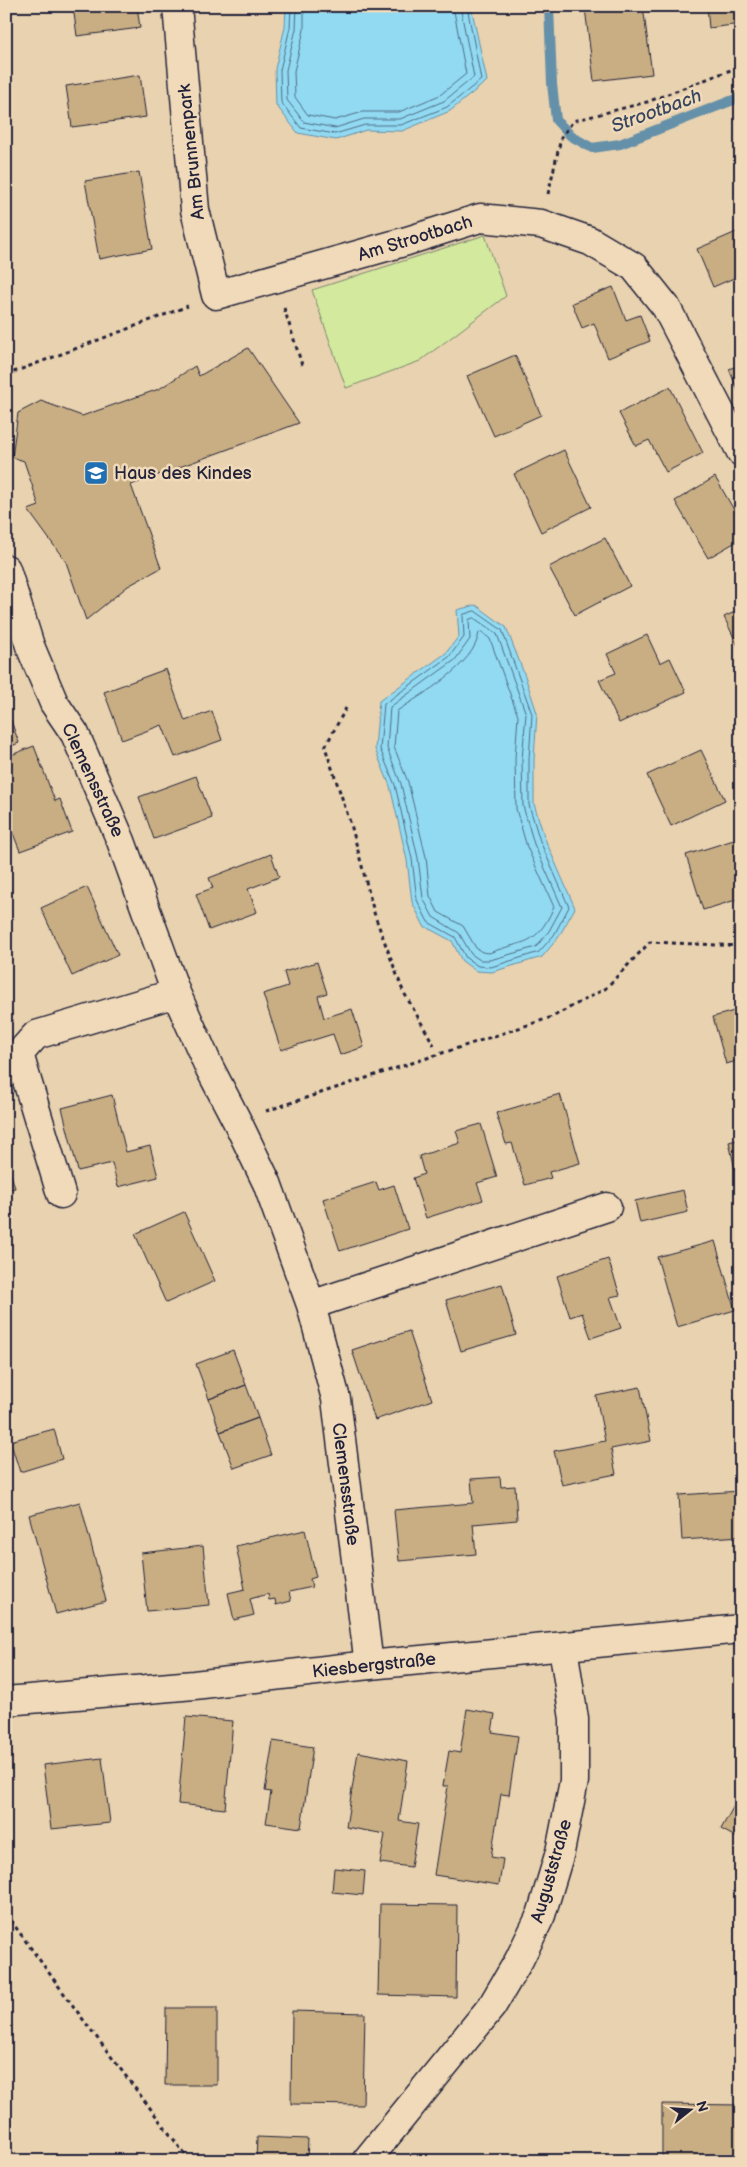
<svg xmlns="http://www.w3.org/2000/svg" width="747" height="2167" viewBox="0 0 747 2167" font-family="'Balsamiq Sans',sans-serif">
<rect width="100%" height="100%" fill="#e9d2af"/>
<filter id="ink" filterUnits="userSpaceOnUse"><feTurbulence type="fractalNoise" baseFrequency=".02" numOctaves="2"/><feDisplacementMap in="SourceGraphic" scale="10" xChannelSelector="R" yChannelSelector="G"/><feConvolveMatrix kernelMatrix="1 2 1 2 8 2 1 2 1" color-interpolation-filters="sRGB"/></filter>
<g filter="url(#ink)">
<path fill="#d2e99e" stroke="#7a866c" d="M485 235 506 296 420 361 346 388 312 290Z"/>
<path fill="#91daf2" stroke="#6590a9" d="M286 6H471L487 81 450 111 402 131 366 130 336 140 298 133 276 105 275 69 285 27Z
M476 605 506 627 525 676 537 713 534 759V804L545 839 575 908 558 938 542 957 492 972 476 971 462 961 452 941 424 926 412 902 407 860 390 786 375 749 379 701 446 653 459 636 457 610Z"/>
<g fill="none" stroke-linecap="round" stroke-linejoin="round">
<path stroke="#4e6c84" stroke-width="1" d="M291 6 290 28 280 70 281 102 301 128 335 134 365 125H401L447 107 481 80 467 6
M297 6 296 29 286 70 287 100 304 122 335 128 364 119H400L444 101 474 77 460 6
M304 6V30L294 71 295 97 308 115 335 120 363 112H399L440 95 466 74 453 6
M475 611 502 630 532 714 529 759V805L540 841 569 907 554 935 539 952 491 967 478 966 466 958 455 937 428 922 417 900 412 859 395 785 380 749 384 704 449 657 464 637 463 615Z
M474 618 497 634 526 714 522 759 523 806 534 844 562 907 549 931 536 947 490 960H480L471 954 459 933 433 917 423 898 418 858 401 784 387 748 390 707 455 660 470 639 469 620Z
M482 632 490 639 518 716 515 758 516 809 527 847 554 907C535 948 526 939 489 953L482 952 476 948 463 926 438 912 430 896 426 857 408 782 394 747 397 711C422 694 474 666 479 633Z"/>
<path stroke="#6590a9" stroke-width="10" d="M549 6 552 84 556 120 571 136 592 148 620 144 741 97"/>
</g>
<path fill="#c8ae82" stroke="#22223b" d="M73 6H137L140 28 77 36Z
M595 6H643L652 74 594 81 585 8Z
M707 6H741V24L709 28Z
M140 75 146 117 72 127 66 86Z
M139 172 152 249 99 259 85 181Z
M741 230V275L713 287 697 249Z
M613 287 626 320 640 315 650 341 608 358 594 323 582 328 572 303Z
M248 348 299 423 131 485 161 568 128 586 86 620 66 562 28 510 39 506 24 461 12 457 18 413 41 401 82 416 159 389 195 366 199 376Z
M515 355 541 415 494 436 467 376Z
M741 365V398L729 369Z
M670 387 703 453 666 472 649 440 636 446 619 413Z
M564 450 591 507 541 532 514 474Z
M715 477 741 522V539L708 558 675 501Z
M605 538 630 586 575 615 549 567Z
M741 609V647L739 648 724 617Z
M647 635 660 663 670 658 686 692 619 723 599 680 616 673 607 654Z
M166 669 185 721 212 711 222 740 175 757 162 725 122 740 104 692Z
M6 707 19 743 6 748Z
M34 746 55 801 60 799 72 832 20 851 6 816 8 799 6 757Z
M701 750 725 800 671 826 647 775Z
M196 776 212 818 154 839 139 797Z
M740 838 741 904 739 899 703 910 686 855Z
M271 854 279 877 248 889 257 912 209 930 196 894 213 888 209 878Z
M87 887 118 955 72 976 41 908Z
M317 962 327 993 318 996 324 1018 352 1009 364 1047 340 1055 333 1034 281 1050 263 994 288 986 284 972Z
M741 1009V1060L726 1064 713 1017Z
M560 1094 580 1163 549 1172 551 1178 525 1185 512 1143 506 1144 496 1113Z
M112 1095 126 1152 150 1146 158 1177 118 1187 112 1163 78 1171 62 1108Z
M481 1124 497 1177 477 1183 483 1200 426 1218 413 1178 424 1174 419 1156 460 1143 456 1131Z
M741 1139V1197L729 1142Z
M6 1157 15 1188 6 1190Z
M376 1182 379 1190 394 1185 408 1229 340 1251 323 1199Z
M683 1190 688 1212 640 1223 635 1201Z
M184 1212 215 1281 166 1303 135 1234Z
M715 1241 735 1310 677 1327 657 1257Z
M608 1259 620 1295 610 1297 621 1328 591 1338 582 1313 570 1317 557 1276Z
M502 1284 516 1335 461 1351 446 1300Z
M409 1331 432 1400 375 1420 352 1350Z
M233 1350 246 1385 209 1399 196 1364Z
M246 1385 258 1418 220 1432 209 1399Z
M640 1387 651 1441 611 1449 616 1474 562 1485 554 1451 605 1441 596 1396Z
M258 1418 271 1455 234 1468 220 1432Z
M54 1429 62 1459 20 1472 10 1441Z
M500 1477 501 1487 515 1486 517 1520 473 1524 476 1554 399 1561 394 1510 473 1503 471 1479Z
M741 1491V1536L682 1540 679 1495Z
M80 1502 106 1601 56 1614 29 1515Z
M305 1530 316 1577 310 1579 312 1587 289 1592 291 1601 276 1605 275 1599 269 1600 268 1594 250 1599 254 1615 234 1620 228 1593 245 1589 236 1546Z
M203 1546 209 1605 147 1611 141 1553Z
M467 1709 495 1714 492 1732 518 1736 509 1795 501 1794 491 1857 503 1859 499 1885 434 1875 448 1786H443L449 1751 460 1753Z
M186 1717 233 1721 225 1809 178 1804Z
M273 1741 313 1747 301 1828 266 1823 271 1792 265 1791Z
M358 1752 408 1761 399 1821 418 1824 411 1867 380 1863 385 1834 346 1827Z
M102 1758 110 1823 51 1829 43 1765Z
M740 1795 741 1796V1840L721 1829Z
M334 1868 365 1871 363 1895 332 1892Z
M380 1904 457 1905 456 1997 378 1995Z
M166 2008H217V2085H165Z
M292 2011 365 2013 363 2105 291 2104Z
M662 2104 741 2105V2161H662Z
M257 2137 308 2139 307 2161H256Z"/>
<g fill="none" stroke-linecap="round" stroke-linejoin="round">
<defs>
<path id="street" d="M177 6 195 210 216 295 407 241 480 218 541 224 590 241 634 267 666 307 741 452
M6 569 30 646 54 703 75 734 121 841 176 993 209 1067 237 1121 267 1183 311 1305 336 1399 369 1665
M61 1194 19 1054 36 1035 176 993
M311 1305 607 1207
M366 2161 492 2006 519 1960 541 1915 560 1852 574 1781V1719L563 1647"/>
<path id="secondary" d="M6 1701 194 1685 369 1665 741 1629"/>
</defs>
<use href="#street" stroke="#22223b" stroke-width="31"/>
<use href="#secondary" stroke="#22223b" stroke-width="31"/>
<path stroke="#22223b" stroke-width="3" stroke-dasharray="4 4" stroke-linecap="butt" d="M548 194 561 138 573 121 647 102 741 66
M284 308 302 365
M6 375 188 306
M346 708 325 747 352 828 375 916 403 991 434 1045
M266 1111 552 1017 605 989 650 942 741 946
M6 1914 79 2014 190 2161"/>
<use href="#street" stroke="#f0dab9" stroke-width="28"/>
<use href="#secondary" stroke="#f0dab9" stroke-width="28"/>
</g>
</g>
<defs>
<symbol id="school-square" viewBox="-11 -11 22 22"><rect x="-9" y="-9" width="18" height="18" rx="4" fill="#1f6fb2" stroke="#f0dab9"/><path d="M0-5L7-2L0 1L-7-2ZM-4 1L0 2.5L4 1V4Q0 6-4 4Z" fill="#fff"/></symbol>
</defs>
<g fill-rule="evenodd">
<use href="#school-square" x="82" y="459" width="28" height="28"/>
</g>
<g text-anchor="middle" stroke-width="5" stroke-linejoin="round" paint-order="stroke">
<g font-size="18" fill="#22223b" stroke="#f0dab9">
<text transform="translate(191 152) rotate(-96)" y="6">Am Brunnenpark</text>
<text transform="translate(415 238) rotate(-17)" y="6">Am Strootbach</text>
<text transform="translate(93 780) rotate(65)" y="6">Clemensstraße</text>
<text transform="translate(346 1484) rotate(83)" y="6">Clemensstraße</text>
<text transform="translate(374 1665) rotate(-6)" y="6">Kiesbergstraße</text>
<text transform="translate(551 1871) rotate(-74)" y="6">Auguststraße</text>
</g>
<g font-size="18" fill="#22223b" stroke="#f0dab9" text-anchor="start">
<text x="114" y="479">Haus des Kindes</text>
</g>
<g font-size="19" font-style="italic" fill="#384760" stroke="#f0dab9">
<text transform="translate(656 110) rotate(-20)" y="7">Strootbach</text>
</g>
</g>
<rect width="747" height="2167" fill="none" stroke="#f0dab9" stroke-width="25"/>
<rect x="12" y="12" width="722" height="2142" fill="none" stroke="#22223b" stroke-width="2" filter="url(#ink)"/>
<g transform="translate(690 2110) rotate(73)" stroke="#f0dab9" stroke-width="4" paint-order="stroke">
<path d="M0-4L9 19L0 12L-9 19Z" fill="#22223b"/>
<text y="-8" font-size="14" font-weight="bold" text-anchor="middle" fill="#22223b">N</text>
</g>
</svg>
